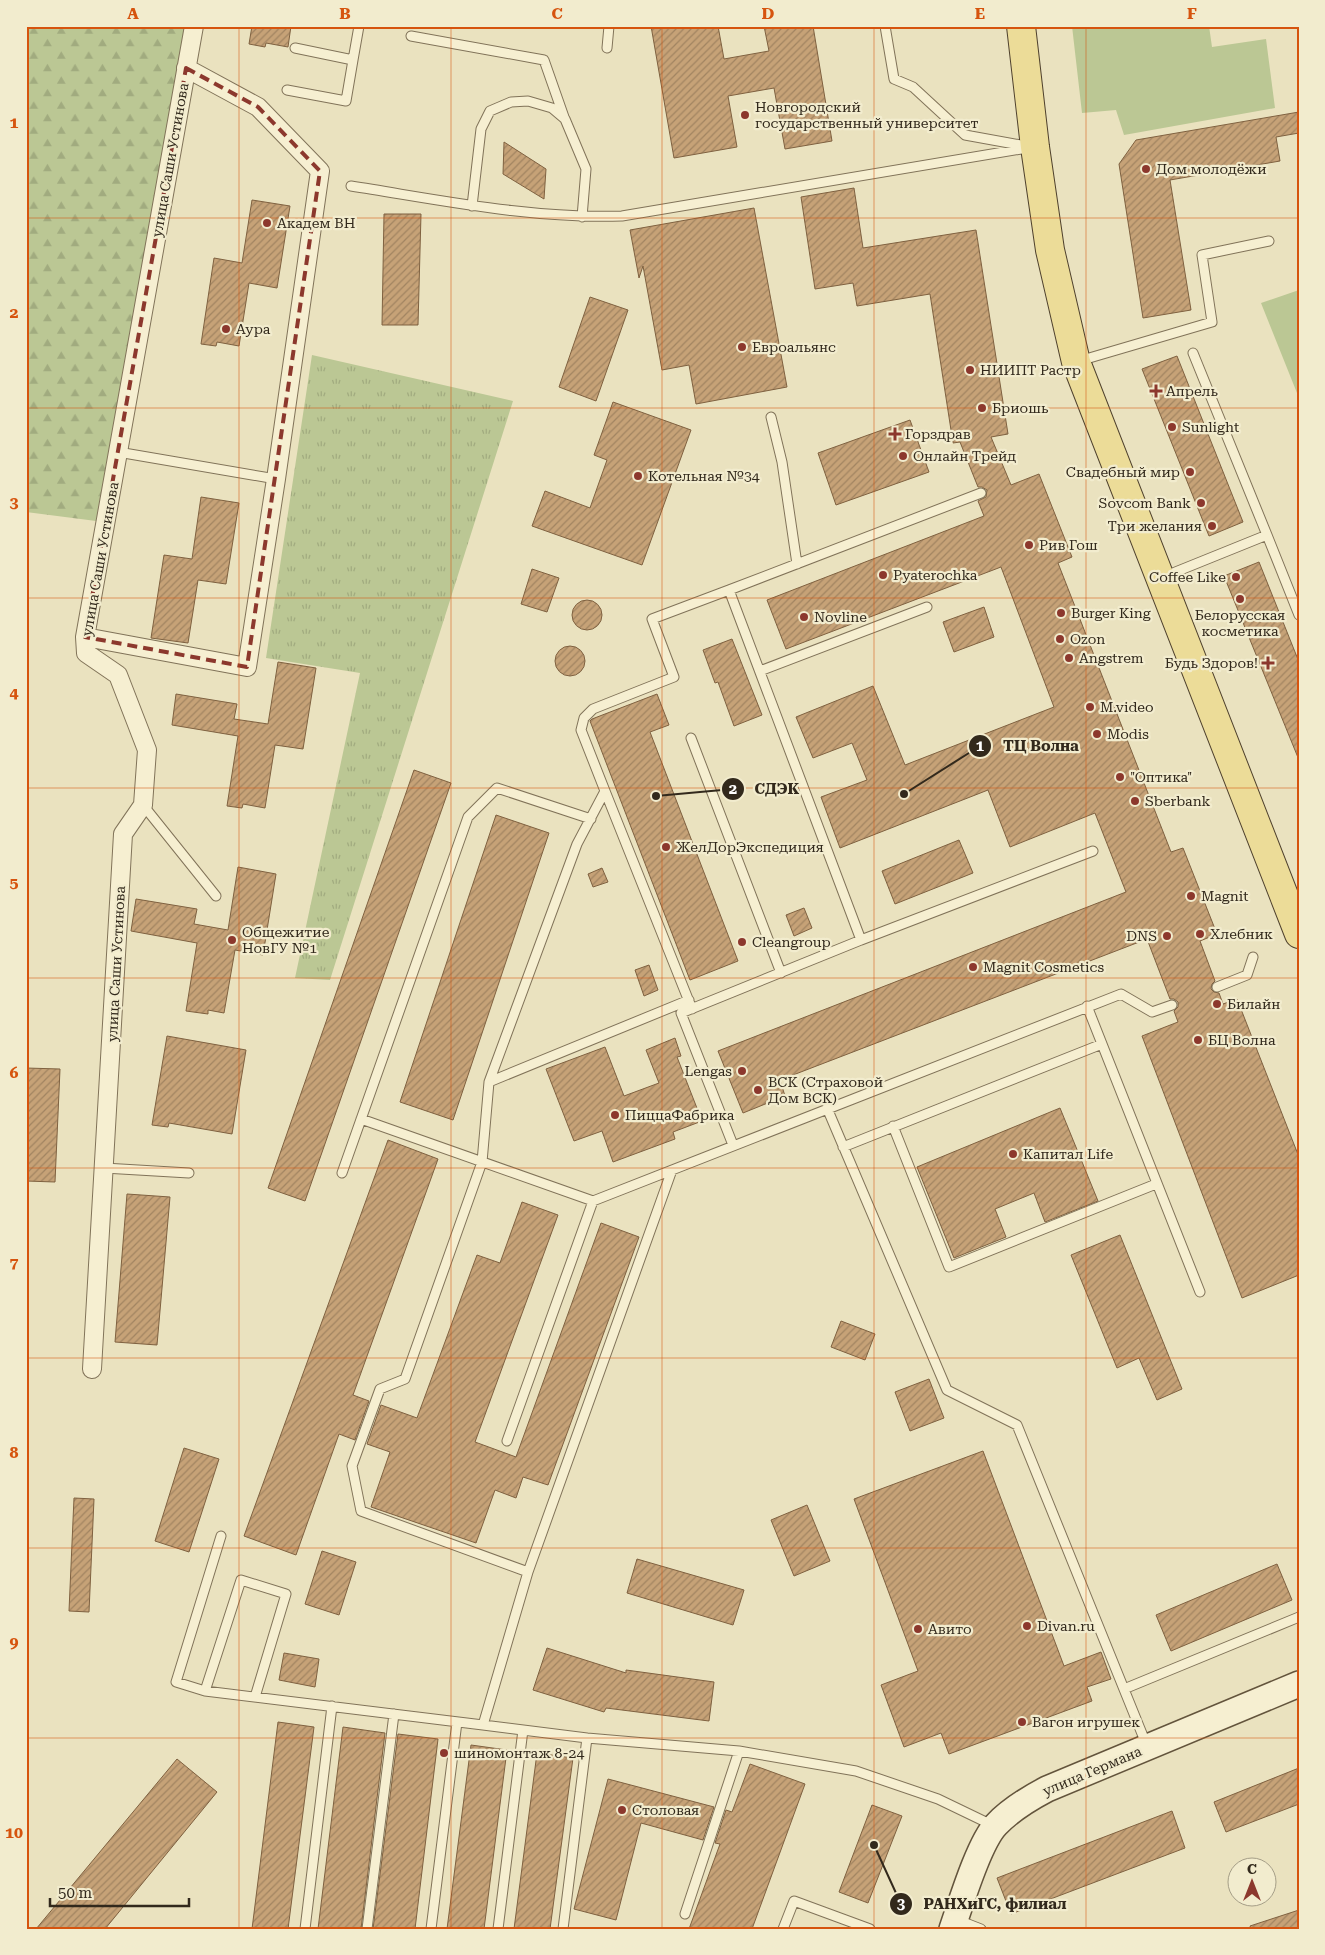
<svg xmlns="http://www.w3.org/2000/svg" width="1325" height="1955" viewBox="0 0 1325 1955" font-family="'Roboto Serif',serif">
<defs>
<pattern id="grass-tufts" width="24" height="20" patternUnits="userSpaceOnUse" patternTransform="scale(1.25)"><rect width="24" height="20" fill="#bbc794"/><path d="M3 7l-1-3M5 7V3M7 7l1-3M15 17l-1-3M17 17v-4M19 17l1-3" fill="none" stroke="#a1ab7f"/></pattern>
<pattern id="forest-firs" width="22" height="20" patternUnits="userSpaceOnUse" patternTransform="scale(1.25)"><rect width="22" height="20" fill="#bbc794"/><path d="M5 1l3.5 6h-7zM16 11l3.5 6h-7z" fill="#a1ab7f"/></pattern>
<pattern id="building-hatch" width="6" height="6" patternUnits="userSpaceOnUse" patternTransform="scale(1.25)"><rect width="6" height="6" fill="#c6a277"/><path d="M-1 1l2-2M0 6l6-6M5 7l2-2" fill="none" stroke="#a18461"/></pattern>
</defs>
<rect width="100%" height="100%" fill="#eae2bf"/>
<path fill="url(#grass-tufts)" d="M312 355 513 401 330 980 295 978 360 673 266 658Z"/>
<path fill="url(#forest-firs)" d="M27 26H185L96 521 26 512Z"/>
<path fill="#bbc794" d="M1072 26H1209L1212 47 1266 39 1275 108 1124 135 1116 110 1082 113Z
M1299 290V398L1261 303Z"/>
<path fill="url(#building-hatch)" stroke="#7f6140" d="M252 26H291L288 47 266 43 265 47 249 44Z
M651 26H718L724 59 769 51 764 26H813L832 141 785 149 774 88 728 96 737 147 674 158Z
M1299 112V133L1276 137 1280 161 1170 180 1191 310 1143 318 1119 164 1136 140Z
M504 142 546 169 544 199 503 174Z
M854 188 863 248 976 230 1008 434 991 437 1011 485 1039 474 1072 557 1058 563 1171 852 1183 848 1217 934 1200 941 1215 981 1212 984 1211 989 1214 992 1219 993 1223 1004 1237 999 1299 1157V1275L1242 1298 1142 1036 1178 1022 1174 1011 1178 1007V1002L1174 999H1170L1147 939 780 1080 785 1096 743 1113 718 1051 1126 892 1095 813 1010 847 988 790 840 848 821 797 867 780 852 743 813 758 796 717 873 686 905 765 1054 707 1001 567 786 649 767 600 984 516 978 501 986 497 987 490 982 487H978L960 442 953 443 930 294 857 306 853 283 815 289 801 197Z
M252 200 290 206 277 288 249 283 239 346 217 342 216 346 201 344 214 258 242 263Z
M754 208 787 387 696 404 689 365 662 370 643 266 639 278 630 230Z
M384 214H421L418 325H382Z
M590 297 628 310 596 401 559 387Z
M1177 356 1243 522 1209 536 1142 369Z
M613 402 691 430 642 565 532 526 545 491 590 508 607 460 594 455Z
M910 420 929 472 836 505 818 453Z
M201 497 239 503 226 584 198 580 188 643 151 638 164 555 192 559Z
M1259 562 1299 662V760L1224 576Z
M532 569 559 578 547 612 521 604Z
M572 615a15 15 0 1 1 30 0a15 15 0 1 1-30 0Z
M984 607 994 637 954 652 943 622Z
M732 639 762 715 734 726 718 682 715 683 703 650Z
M555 661a15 15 0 1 1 30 0a15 15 0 1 1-30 0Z
M278 662 316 668 303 749 275 745 265 808 243 804 242 808 227 806 238 736 172 725 176 694 237 704 234 719 268 724Z
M657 694 669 725 650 732 738 961 690 980 590 721 592 719Z
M414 770 451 783 305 1201 268 1188Z
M496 815 549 833 453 1120 400 1102Z
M959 840 973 873 895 904 882 871Z
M238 867 276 874 263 955 235 950 224 1013 208 1010V1014L186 1011 197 943 131 931 136 899 197 909 194 924 228 930Z
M602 868 608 882 593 887 588 874Z
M804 908 812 928 794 936 786 915Z
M649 965 658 990 644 996 635 970Z
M167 1036 246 1050 232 1134 169 1123 168 1127 152 1125Z
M675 1038 681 1056 677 1057 702 1121 673 1132 675 1139 613 1162 602 1131 574 1141 546 1069 605 1047 624 1096 659 1083 646 1050Z
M26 1068 60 1069 55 1182 26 1181Z
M1060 1108 1098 1201 1045 1222 1034 1193 995 1209 1006 1237 954 1258 917 1167Z
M388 1140 438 1159 353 1395 369 1401 355 1440 339 1434 296 1555 244 1536Z
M127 1194 170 1197 157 1345 115 1342Z
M522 1202 558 1215 475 1442 516 1457 601 1223 639 1237 548 1485 523 1477 516 1498 495 1490 476 1543 371 1507 390 1452 367 1444 381 1405 417 1418 477 1255 500 1263Z
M1120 1235 1182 1389 1157 1400 1139 1358 1117 1368 1071 1255Z
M841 1321 875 1334 865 1360 831 1347Z
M929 1379 944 1418 910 1431 895 1392Z
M184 1448 219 1459 189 1552 155 1541Z
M983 1451 1064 1666 1101 1652 1111 1679 1087 1687 1092 1701 949 1754 941 1733 904 1747 881 1685 918 1671 854 1499Z
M74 1498 94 1499 89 1612 69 1611Z
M807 1505 830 1561 794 1576 771 1520Z
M322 1551 356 1562 339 1615 305 1604Z
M637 1559 744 1590 733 1625 627 1593Z
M1277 1564 1292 1600 1171 1651 1156 1615Z
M547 1648 626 1673V1670L714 1682 709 1721 606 1708 604 1712 533 1690Z
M284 1653 319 1659 315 1687 279 1680Z
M278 1722 314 1727 288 1929H252Z
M343 1727 385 1733 361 1929H318Z
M398 1734 438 1739 415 1929H373Z
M471 1745 507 1750 484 1929H447Z
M537 1753 573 1758 550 1929H514Z
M177 1759 217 1792 105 1929H36Z
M750 1764 805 1784 752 1929H689L720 1844 715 1843 726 1810 732 1812Z
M1299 1768V1804L1226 1832 1214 1802Z
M608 1779 714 1807 703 1840 641 1823 616 1920 574 1909Z
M872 1805 902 1816 868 1903 839 1892Z
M1172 1811 1185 1848 1011 1914 997 1878Z
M1299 1910V1929H1251L1250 1926Z"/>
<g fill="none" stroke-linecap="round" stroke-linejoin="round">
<defs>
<path id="service" d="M885 26 894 79 913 87 965 135 1026 146
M411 36 544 60 564 117
M295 48 353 60 359 26
M607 48 609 26
M287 90 346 101 353 60
M351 186C441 200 531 219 622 216L1033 147
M472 206 481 129 490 111 511 102 528 101 552 108 565 119 586 169 582 217
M1193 353 1267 535
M1079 361 1212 322 1202 255 1269 241
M771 417 782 462 797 564
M118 452 276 479
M1163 577 1267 535 1299 615
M760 671 927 607
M691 738 781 973
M605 791 692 1009
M143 805 216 896
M861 940 1093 851
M1217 987 1247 975 1253 957
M1087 1006 1200 1292
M489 1082 689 1000
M827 1108 947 1390 1017 1425 1147 1746
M361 1119 593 1201 1121 994 1152 1012 1172 1005
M893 1126 949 1267 1156 1184
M733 1145 681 1013 861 940 729 590 981 493
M843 1147 1102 1044
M104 1168 189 1173
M672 1170 528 1572 483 1725 587 1738 739 1751 856 1771 938 1799 992 1825
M342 1173 468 817 497 788 591 819
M507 1441 593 1201
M221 1536 176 1682 205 1691 483 1725
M528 1572 361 1511 352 1466 380 1389 405 1379 482 1162 489 1082 577 844 605 791 581 730 584 718 593 709 674 677 652 619 729 590
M1124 1689 1299 1617
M205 1691 241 1580 286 1594 255 1697
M685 1914 739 1751
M958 1920 981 1929
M305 1929 332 1706
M367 1929 394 1714
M431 1929 457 1722
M498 1929 523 1730
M563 1929 587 1738
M783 1929 794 1901 870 1929"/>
<path id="minor" d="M85 637 247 667 276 479 320 171 258 107 186 68
M92 1369 123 834 143 805 147 750 118 675 86 653 85 637 194 26"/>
<path id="secondary" d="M952 1929C961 1903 979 1843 996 1825 1010 1810 1028 1799 1047 1789L1299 1684"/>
<path id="primary" d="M1021 26 1035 147 1050 250 1076 362 1299 934"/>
</defs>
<use href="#service" stroke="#817359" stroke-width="11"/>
<use href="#minor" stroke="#817359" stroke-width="20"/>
<use href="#secondary" stroke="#63543c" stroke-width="28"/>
<use href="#primary" stroke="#4f412d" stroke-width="30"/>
<use href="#service" stroke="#f6efd1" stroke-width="9"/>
<use href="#minor" stroke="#f6efd1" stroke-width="18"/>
<use href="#secondary" stroke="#f6efd1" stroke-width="25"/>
<use href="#primary" stroke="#ecdc98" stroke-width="28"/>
</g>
<path fill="none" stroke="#8c382d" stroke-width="4" stroke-dasharray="10 6" stroke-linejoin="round" d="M186 68 258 107 320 171 247 667 85 637Z"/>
<path fill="none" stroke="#d6540e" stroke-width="1" stroke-opacity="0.55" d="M239 26V1929M451 26V1929M662 26V1929M874 26V1929M1086 26V1929M26 218H1299M26 408H1299M26 598H1299M26 788H1299M26 978H1299M26 1168H1299M26 1358H1299M26 1548H1299M26 1738H1299"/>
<g fill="#8c382d" stroke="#f2ecce" stroke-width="2">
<circle cx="745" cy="115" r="5"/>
<circle cx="1146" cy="169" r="5"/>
<circle cx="267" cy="223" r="5"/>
<circle cx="226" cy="329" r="5"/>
<circle cx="742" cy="347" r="5"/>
<circle cx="970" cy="370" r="5"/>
<path d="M1153.5 383.5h5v5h5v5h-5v5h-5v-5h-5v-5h5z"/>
<circle cx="982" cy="408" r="5"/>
<circle cx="1172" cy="427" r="5"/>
<path d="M892.5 426.5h5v5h5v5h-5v5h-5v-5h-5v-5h5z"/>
<circle cx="903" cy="456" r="5"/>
<circle cx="1190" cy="472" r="5"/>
<circle cx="638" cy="476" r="5"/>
<circle cx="1201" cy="503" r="5"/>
<circle cx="1212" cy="526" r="5"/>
<circle cx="1029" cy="545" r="5"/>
<circle cx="883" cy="575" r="5"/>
<circle cx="1236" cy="577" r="5"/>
<circle cx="1240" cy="599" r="5"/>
<circle cx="1061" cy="613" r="5"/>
<circle cx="804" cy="617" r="5"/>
<circle cx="1060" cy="639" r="5"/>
<circle cx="1069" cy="658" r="5"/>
<path d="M1265.5 655.5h5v5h5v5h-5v5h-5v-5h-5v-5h5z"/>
<circle cx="1090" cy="707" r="5"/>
<circle cx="1097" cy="734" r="5"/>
<circle cx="1120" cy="777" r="5"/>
<circle cx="1135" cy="801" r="5"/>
<circle cx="666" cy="847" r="5"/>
<circle cx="1191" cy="896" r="5"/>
<circle cx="1200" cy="934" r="5"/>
<circle cx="1167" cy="936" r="5"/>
<circle cx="232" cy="940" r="5"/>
<circle cx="742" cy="942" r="5"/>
<circle cx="973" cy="967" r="5"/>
<circle cx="1217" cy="1004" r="5"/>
<circle cx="1198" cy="1040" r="5"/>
<circle cx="742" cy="1071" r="5"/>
<circle cx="758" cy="1090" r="5"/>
<circle cx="615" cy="1115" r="5"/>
<circle cx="1013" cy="1154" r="5"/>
<circle cx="1027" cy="1626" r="5"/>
<circle cx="918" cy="1629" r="5"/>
<circle cx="1022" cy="1722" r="5"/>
<circle cx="444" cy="1753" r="5"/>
<circle cx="622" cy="1810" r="5"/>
</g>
<g text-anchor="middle" stroke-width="4.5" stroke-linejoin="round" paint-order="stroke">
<g font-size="14" fill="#32291c" stroke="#f2ecce" text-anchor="start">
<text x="755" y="112">Новгородский<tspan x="755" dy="16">государственный университет</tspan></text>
<text x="1156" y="174">Дом молодёжи</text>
<text x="277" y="228">Академ ВН</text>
<text x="236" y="334">Аура</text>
<text x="752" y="352">Евроальянс</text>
<text x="980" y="375">НИИПТ Растр</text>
<text x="1166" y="396">Апрель</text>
<text x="992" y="413">Бриошь</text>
<text x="1182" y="432">Sunlight</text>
<text x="905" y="439">Горздрав</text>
<text x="913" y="461">Онлайн Трейд</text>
<text x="1180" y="477" text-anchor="end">Свадебный мир</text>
<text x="648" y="481">Котельная №34</text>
<text x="1191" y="508" text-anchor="end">Sovcom Bank</text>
<text x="1202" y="531" text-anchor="end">Три желания</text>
<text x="1039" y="550">Рив Гош</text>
<text x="893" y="580">Pyaterochka</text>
<text x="1226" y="582" text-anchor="end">Coffee Like</text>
<text x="1071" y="618">Burger King</text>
<text x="1240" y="620" text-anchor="middle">Белорусская<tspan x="1240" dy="16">косметика</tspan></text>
<text x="814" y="622">Novline</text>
<text x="1070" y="644">Ozon</text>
<text x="1079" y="663">Angstrem</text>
<text x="1258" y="668" text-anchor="end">Будь Здоров!</text>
<text x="1100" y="712">M.video</text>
<text x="1107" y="739">Modis</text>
<text x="1130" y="782">"Оптика"</text>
<text x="1145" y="806">Sberbank</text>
<text x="676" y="852">ЖелДорЭкспедиция</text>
<text x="1201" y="901">Magnit</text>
<text x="242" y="937">Общежитие<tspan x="242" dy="16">НовГУ №1</tspan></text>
<text x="1210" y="939">Хлебник</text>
<text x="1157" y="941" text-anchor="end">DNS</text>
<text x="752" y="947">Cleangroup</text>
<text x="983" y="972">Magnit Cosmetics</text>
<text x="1227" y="1009">Билайн</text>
<text x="1208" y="1045">БЦ Волна</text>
<text x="732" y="1076" text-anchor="end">Lengas</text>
<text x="768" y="1087">ВСК (Страховой<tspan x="768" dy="16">Дом ВСК)</tspan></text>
<text x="625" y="1120">ПиццаФабрика</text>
<text x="1023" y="1159">Капитал Life</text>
<text x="1037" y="1631">Divan.ru</text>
<text x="928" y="1634">Авито</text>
<text x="1032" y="1727">Вагон игрушек</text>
<text x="454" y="1758">шиномонтаж 8-24</text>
<text x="632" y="1815">Столовая</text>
</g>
<g font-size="14" fill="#32291c" stroke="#f2ecce">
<text transform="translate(170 160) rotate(-80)" y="5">улица Саши Устинова</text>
<text transform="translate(100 559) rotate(-80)" y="5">улица Саши Устинова</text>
<text transform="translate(116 964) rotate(-87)" y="5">улица Саши Устинова</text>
<text transform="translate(1092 1771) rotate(-23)" y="5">улица Германа</text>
</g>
</g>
<path fill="none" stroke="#32291c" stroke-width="2" d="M904 794L980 746M656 796L733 789M874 1845L901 1904"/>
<g fill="#32291c" stroke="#f2ecce" stroke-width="2">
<circle cx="904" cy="794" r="5"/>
<circle cx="656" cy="796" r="5"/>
<circle cx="874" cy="1845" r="5"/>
<circle cx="980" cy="746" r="12"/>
<circle cx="733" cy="789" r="12"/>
<circle cx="901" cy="1904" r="12"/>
</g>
<g font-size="15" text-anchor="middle" font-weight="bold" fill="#fff">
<text x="980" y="751">1</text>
<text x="733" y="794">2</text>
<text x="901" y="1909">3</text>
</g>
<g font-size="15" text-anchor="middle" font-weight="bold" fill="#32291c" stroke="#f2ecce" stroke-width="4.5" stroke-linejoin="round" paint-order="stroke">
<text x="1041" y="751">ТЦ Волна</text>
<text x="777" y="794">СДЭК</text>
<text x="995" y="1909">РАНХиГС, филиал</text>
</g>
<rect width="1325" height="1955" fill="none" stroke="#f2ecce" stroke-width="55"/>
<g transform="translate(1252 1882)"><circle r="24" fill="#f2ecce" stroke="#a59e87"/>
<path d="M0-4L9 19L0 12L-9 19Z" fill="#8c382d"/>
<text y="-8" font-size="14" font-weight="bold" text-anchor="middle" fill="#32291c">С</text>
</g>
<path d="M50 1898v8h139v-8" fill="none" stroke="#32291c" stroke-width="2.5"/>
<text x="58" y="1898" font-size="15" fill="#32291c" stroke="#f2ecce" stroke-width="4" paint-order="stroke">50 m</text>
<rect x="28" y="28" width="1270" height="1900" fill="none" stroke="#d6540e" stroke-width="2"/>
<g font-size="16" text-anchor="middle" font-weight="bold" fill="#d6540e">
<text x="133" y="19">A</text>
<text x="345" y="19">B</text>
<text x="557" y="19">C</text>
<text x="768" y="19">D</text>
<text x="980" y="19">E</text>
<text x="1192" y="19">F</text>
<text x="14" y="128">1</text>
<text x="14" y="318">2</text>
<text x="14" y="508">3</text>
<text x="14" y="698">4</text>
<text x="14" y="888">5</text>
<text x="14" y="1078">6</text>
<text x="14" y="1268">7</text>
<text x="14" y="1458">8</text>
<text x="14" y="1648">9</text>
<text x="14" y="1838">10</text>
</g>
</svg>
